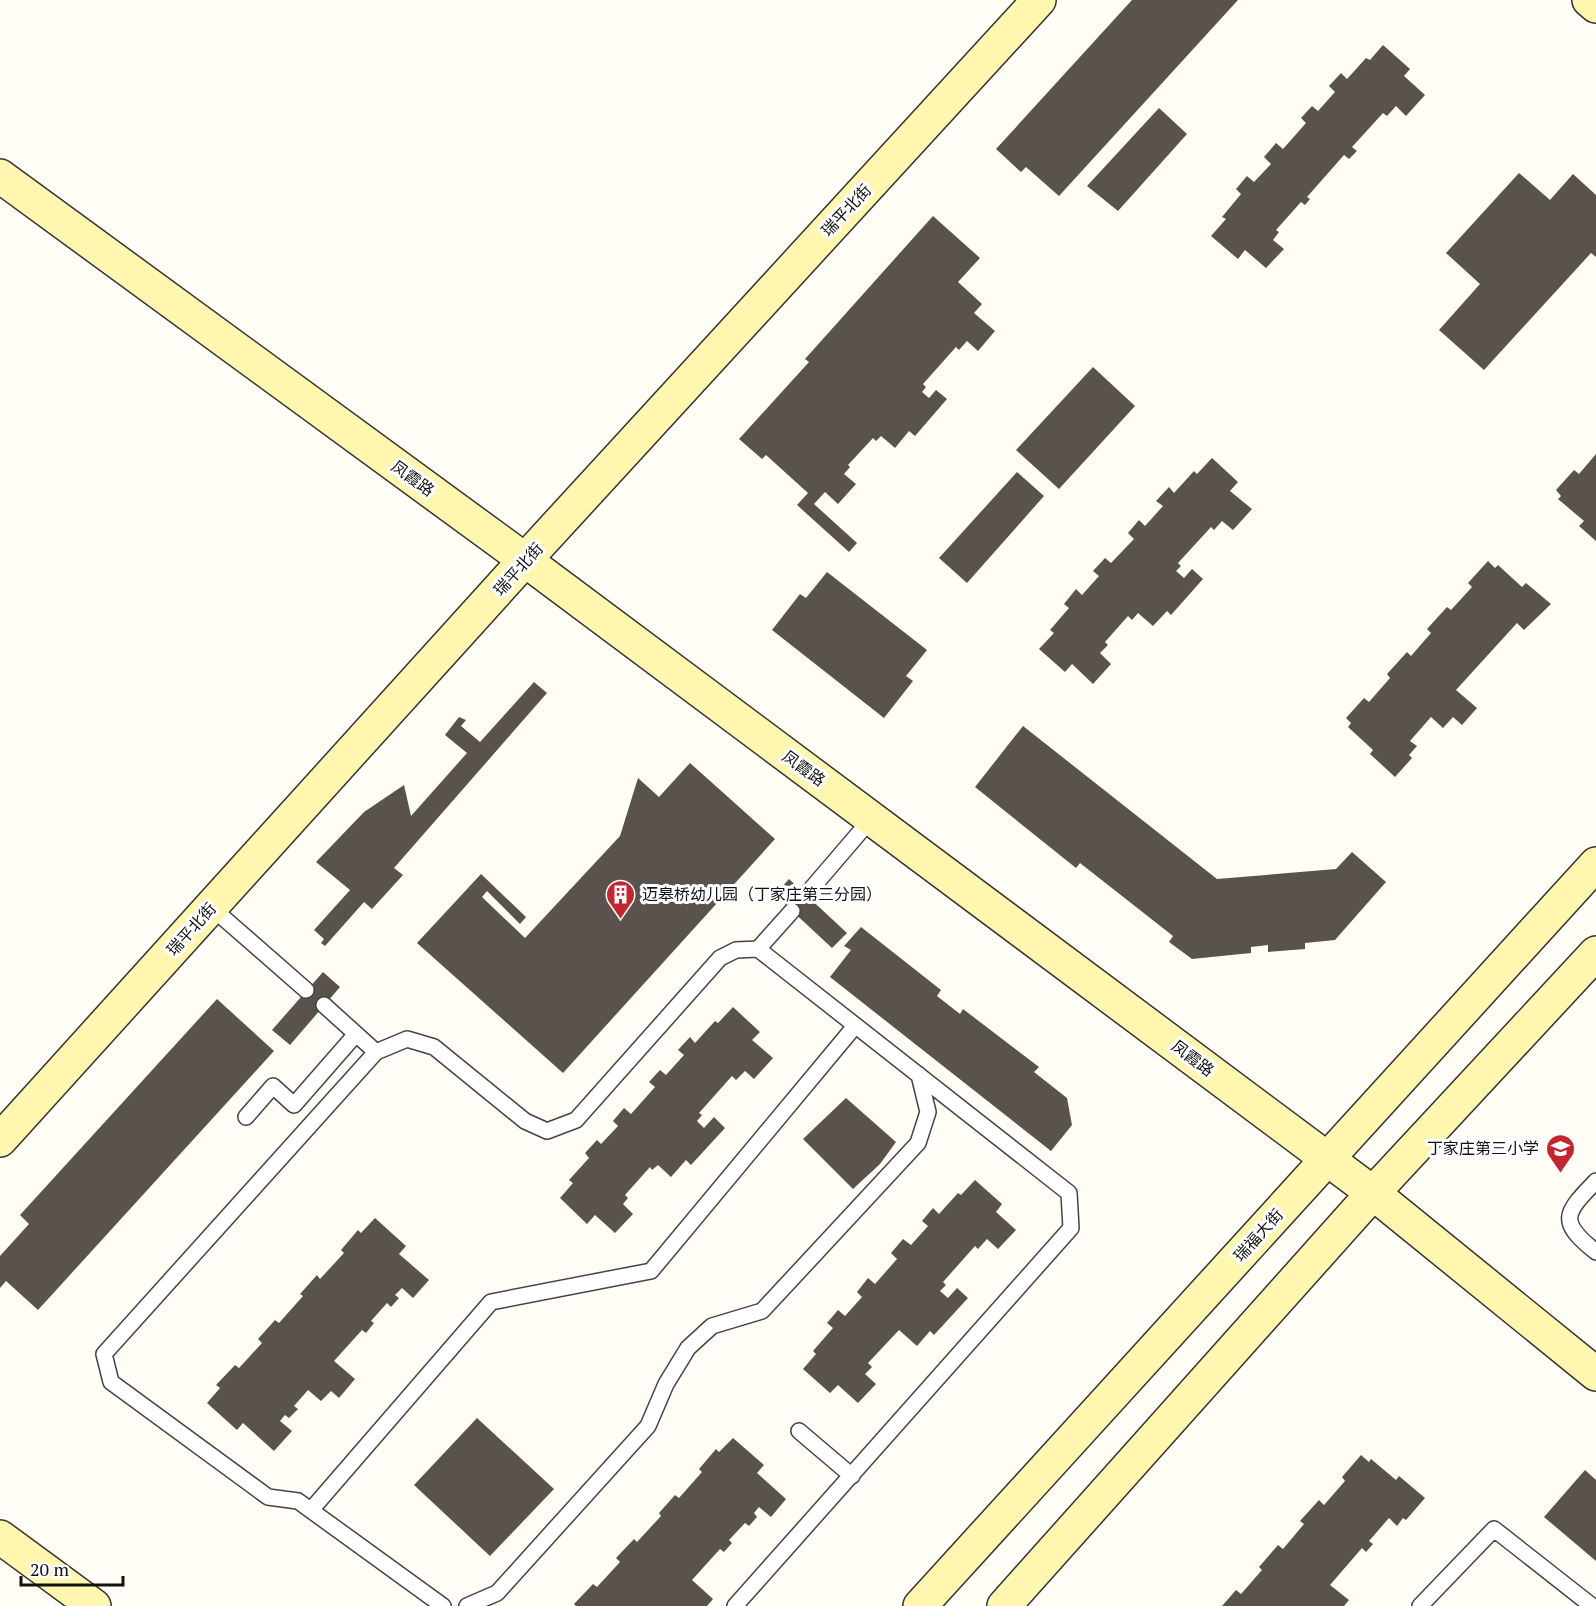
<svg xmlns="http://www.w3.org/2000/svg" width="1596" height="1606" viewBox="0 0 1596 1606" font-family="'PT Serif','Noto Sans SC',serif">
<rect width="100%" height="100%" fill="#fffdf5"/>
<path fill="#5a524d" d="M1132 0H1238L1059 196 1026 167 1021 172 996 149Z
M1383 45 1410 69 1404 76 1425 95 1406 116 1396 106 1387 116 1383 113 1352 147 1357 151 1349 159 1344 155 1307 197 1310 199 1305 205 1301 202 1276 230 1279 232 1273 240 1284 249 1266 268 1245 250 1238 259 1211 236 1226 219 1222 217 1241 194 1236 189 1247 176 1254 182 1271 164 1264 157 1276 143 1283 149 1306 123 1301 118 1312 106 1318 111 1335 92 1329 86 1341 73 1347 79 1366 58 1370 60Z
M1159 108 1187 134 1118 211 1087 186Z
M1519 173 1550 200 1573 174 1596 195V257L1591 253 1484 370 1439 330 1480 284 1446 253Z
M933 216 980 258 958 282 982 304 974 313 995 331 978 351 967 341 959 350 956 347 923 384 926 387 922 392 929 398 936 390 947 399 915 436 909 431 895 448 881 436 876 441 873 438 848 465 850 467 844 474 856 484 838 504 825 492 814 504 857 543 849 552 797 505 808 493 766 455 762 459 739 439 809 362 805 359Z
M1093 367 1135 406 1059 489 1016 450Z
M1596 454V541L1579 526 1584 521 1558 499 1561 496 1556 490 1574 470 1579 474Z
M1212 458 1238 482 1230 491 1252 509 1233 530 1222 521 1214 530 1211 527 1178 563 1181 566 1176 571 1184 578 1192 569 1203 579 1171 615 1167 611 1153 626 1138 613 1132 620 1128 616 1105 642 1108 645 1100 653 1111 664 1093 684 1072 664 1065 672 1039 649 1054 633 1050 630 1069 608 1064 604 1076 589 1082 595 1099 576 1093 571 1105 558 1111 563 1134 539 1128 533 1139 520 1145 526 1163 506 1156 501 1169 487 1174 493 1194 471 1197 474Z
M1017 472 1044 496 967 583 939 558Z
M1488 561 1495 568 1498 565 1522 587 1526 583 1551 604 1524 630 1517 623 1456 690 1477 708 1462 725 1453 717 1443 728 1431 717 1410 741 1417 746 1409 755 1412 758 1395 777 1370 754 1373 750 1348 727 1351 723 1346 718 1364 698 1369 702 1390 678 1387 674 1407 652 1411 656 1431 633 1427 629 1447 607 1451 610 1472 587 1468 583Z
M827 572 927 650 906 676 913 681 884 718 772 630 800 594 806 598Z
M534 682 547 693 394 868 403 875 372 909 364 902 325 946 321 943 324 939 314 930 350 890 316 862 364 812 404 785 411 816 467 753 445 735 459 717 466 720 461 726 480 742Z
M1023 726 1217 879 1336 869 1352 852 1386 882 1335 940 1305 943V949L1268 952V945L1251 947V953L1192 959 1169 942 1173 936 1080 863 1076 868 975 787Z
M690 763 775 839 563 1073 417 943 481 874 526 917 520 924 487 891 482 897 525 938 620 836 638 778 659 797Z
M789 879 847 933 832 948 775 895Z
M861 927 941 990 937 996 960 1014 963 1009 1039 1067 1034 1072 1067 1098 1072 1125 1051 1151 830 977 851 950 844 946Z
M323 972 340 987 290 1045 272 1030Z
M217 999 274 1051 38 1310 6 1281 0 1288V1256L29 1224 20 1215Z
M733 1007 760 1032 752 1040 773 1058 754 1079 745 1071 736 1080 732 1076 699 1113 702 1115 697 1121 704 1128 714 1117 725 1128 691 1165 686 1160 671 1177 658 1165 652 1170 650 1167 625 1195 628 1198 623 1204 633 1214 615 1233 595 1215 587 1224 560 1198 573 1183 569 1180 589 1158 585 1153 597 1140 601 1144 618 1126 613 1121 624 1108 631 1114 655 1087 649 1082 660 1070 666 1075 684 1055 678 1050 690 1037 695 1043 715 1021 718 1023Z
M846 1098 896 1142 880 1164 853 1189 803 1139Z
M975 1180 1002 1204 996 1212 1016 1230 998 1249 987 1239 978 1249 975 1246 943 1282 946 1285 940 1291 948 1298 957 1288 968 1298 934 1335 930 1331 917 1346 899 1330 868 1363 872 1367 865 1374 876 1384 858 1403 838 1385 830 1393 803 1369 816 1354 813 1351 833 1328 827 1323 838 1310 845 1316 862 1297 857 1292 868 1278 875 1284 897 1259 891 1253 903 1239 911 1245 928 1226 922 1221 933 1208 939 1214 958 1193 961 1195Z
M375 1218 406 1246 399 1254 429 1280 413 1298 402 1288 395 1295 399 1298 391 1307 387 1303 371 1321 374 1323 366 1333 362 1330 334 1361 355 1379 339 1398 331 1391 321 1401 308 1390 294 1406 298 1409 289 1418 285 1415 280 1421 292 1431 274 1451 243 1423 237 1430 207 1403 220 1388 216 1385 235 1365 239 1368 262 1343 258 1339 275 1320 279 1323 303 1296 300 1294 317 1275 320 1279 344 1253 341 1250 358 1230 361 1233Z
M477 1418 554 1489 490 1556 414 1485Z
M733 1438 764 1465 757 1473 786 1499 771 1517 759 1507 754 1513 757 1517 749 1526 745 1523 729 1540 732 1543 724 1552 720 1549 692 1580 713 1599 707 1606H576L574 1604 593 1584 597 1587 620 1562 616 1558 634 1539 637 1542 661 1516 659 1513 675 1495 679 1498 702 1472 699 1469 716 1449 719 1452Z
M1361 1455 1369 1462 1371 1459 1396 1480 1399 1476 1425 1498 1406 1520 1403 1518 1397 1526 1389 1518 1369 1541 1373 1544 1366 1552 1362 1548 1330 1585 1349 1600 1344 1606H1222L1236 1590 1241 1594 1262 1570 1259 1567 1278 1545 1283 1549 1304 1524 1300 1521 1319 1500 1324 1505 1345 1481 1342 1477Z
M1585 1470 1596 1480V1561L1544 1517Z"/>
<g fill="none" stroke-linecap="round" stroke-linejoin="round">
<defs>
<path id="lane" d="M806 895 872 818
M211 907 306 990
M758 949 792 911
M324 1005 376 1052
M246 1117 273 1086 294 1105 356 1034
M1596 1181C1565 1213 1557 1221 1596 1252
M799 1431 852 1476
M311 1510 491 1302 651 1271 855 1026
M443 1606 298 1501 268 1497 111 1382 104 1354 376 1052 407 1039 434 1047 525 1121 547 1131 576 1120 720 958 736 950 758 949 1069 1193 1071 1228 735 1606
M467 1606 497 1593 648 1426 666 1384 688 1348 712 1326 762 1311 918 1143 928 1112 919 1075
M1420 1606 1494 1529 1592 1606"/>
<path id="secondary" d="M1589 0 1596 6
M0 176 525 560 1373 1193 1596 1374
M0 1140 525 560 1039 0
M0 1537 94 1606
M920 1606 1596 864
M1004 1606 1373 1193 1596 953"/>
</defs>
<use href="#lane" stroke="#444" stroke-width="18"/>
<use href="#secondary" stroke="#333" stroke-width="36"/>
<use href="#lane" stroke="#fff" stroke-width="15"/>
<use href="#secondary" stroke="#fff6b0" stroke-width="33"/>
</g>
<defs>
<symbol id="building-pin" viewBox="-11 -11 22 30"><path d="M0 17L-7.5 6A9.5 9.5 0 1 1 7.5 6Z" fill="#c4262e" stroke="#fff"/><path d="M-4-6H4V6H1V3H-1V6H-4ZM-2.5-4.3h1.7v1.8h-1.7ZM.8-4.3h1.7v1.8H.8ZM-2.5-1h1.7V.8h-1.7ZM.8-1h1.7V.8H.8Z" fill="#fff"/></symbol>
<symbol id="school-pin" viewBox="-11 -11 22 30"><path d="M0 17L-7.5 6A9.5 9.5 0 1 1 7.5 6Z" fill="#c4262e" stroke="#fff"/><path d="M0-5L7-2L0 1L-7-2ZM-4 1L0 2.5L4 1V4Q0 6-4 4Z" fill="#fff"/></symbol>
</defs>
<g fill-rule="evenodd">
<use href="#building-pin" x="604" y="878" width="33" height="45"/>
<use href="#school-pin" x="1544" y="1132" width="33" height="45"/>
</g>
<g text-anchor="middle" stroke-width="6" stroke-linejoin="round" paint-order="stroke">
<g font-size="16" fill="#111" stroke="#fff">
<text transform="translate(846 210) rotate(-47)" y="6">瑞平北街</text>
<text transform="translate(413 478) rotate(36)" y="6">凤霞路</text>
<text transform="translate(518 569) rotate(-48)" y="6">瑞平北街</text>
<text transform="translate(804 768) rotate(36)" y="6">凤霞路</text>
<text transform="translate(191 929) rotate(-48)" y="6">瑞平北街</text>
<text transform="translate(1193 1058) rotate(37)" y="6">凤霞路</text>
<text transform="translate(1258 1235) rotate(-48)" y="6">瑞福大街</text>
</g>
<g font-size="16" fill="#111" stroke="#fff" text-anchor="start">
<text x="642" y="900">迈皋桥幼儿园（丁家庄第三分园）</text>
<text x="1539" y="1154" text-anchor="end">丁家庄第三小学</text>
</g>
</g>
<path d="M21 1576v9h102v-9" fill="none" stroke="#111111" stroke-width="3"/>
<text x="30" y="1576" font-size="18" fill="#111111" stroke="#ffffff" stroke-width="4.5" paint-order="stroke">20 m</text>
</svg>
